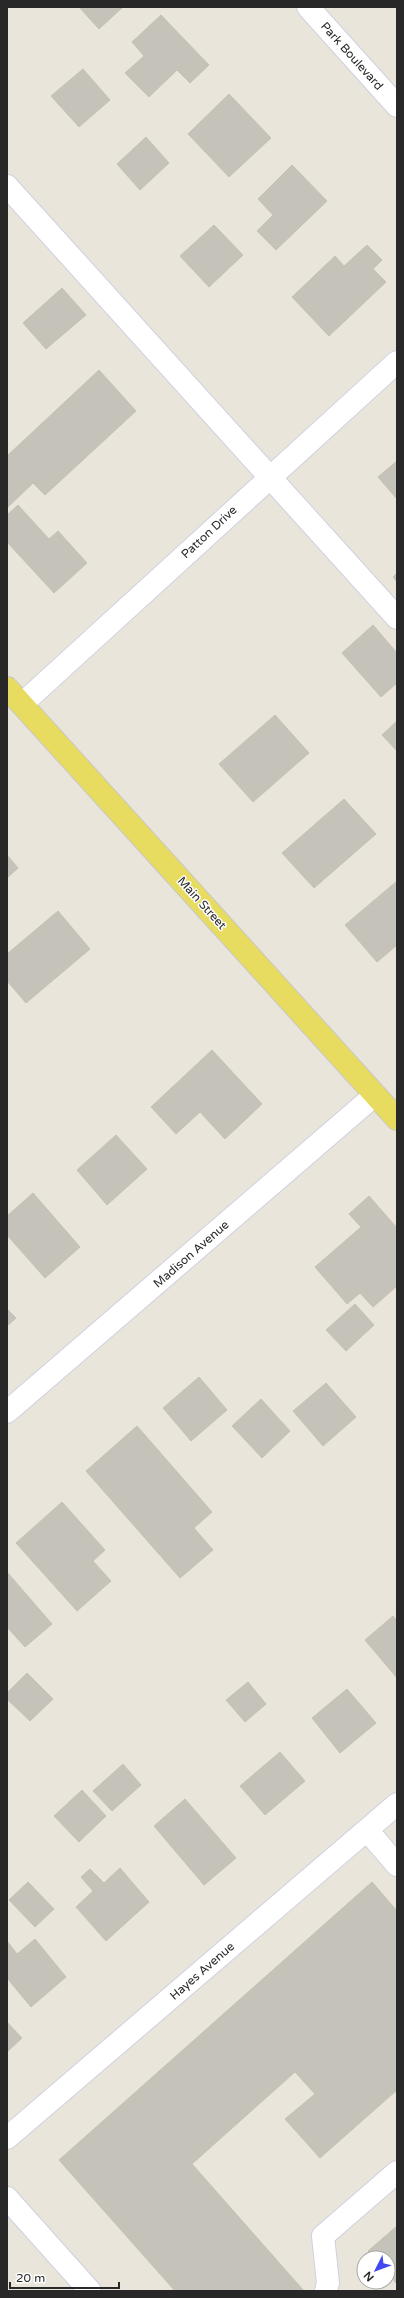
<svg xmlns="http://www.w3.org/2000/svg" width="404" height="2298" viewBox="0 0 404 2298" font-family="'Varela Round',sans-serif">
<rect width="100%" height="100%" fill="#e9e5da"/>
<path fill="#c5c3b9" stroke="#c4c1b4" d="M79 7H123L99 29Z
M161 15 209 65 190 83 177 70 149 97 125 73 144 56 132 42Z
M83 69 110 100 79 127 51 96Z
M229 94 271 138 229 177 188 134Z
M146 137 169 163 140 190 117 164Z
M292 165 327 201 276 250 257 231 273 215 258 199Z
M214 225 243 255 209 287 180 256Z
M367 245 382 260 373 269 386 282 329 336 292 297 335 256 344 266Z
M62 288 86 315 46 349 23 323Z
M99 370 136 411 45 495 33 483 7 508V456Z
M397 461V499L378 477Z
M18 505 49 539 58 531 87 563 54 593 7 542V515Z
M397 573V582L393 577Z
M373 625 397 653V683L381 697 342 653Z
M275 715 309 753 253 802 219 764Z
M397 721V751L382 735Z
M344 799 376 834 314 888 282 853Z
M7 855 18 868 7 878Z
M397 881V945L377 962 345 925Z
M58 911 90 949 26 1003 7 981V954Z
M212 1050 262 1104 225 1139 200 1112 176 1134 151 1107Z
M116 1135 147 1169 107 1205 77 1170Z
M33 1193 80 1247 45 1278 7 1235V1216Z
M369 1196 397 1228V1286L373 1307 360 1293 347 1304 315 1267 361 1227 349 1214Z
M355 1304 374 1325 346 1351 326 1330Z
M7 1309 16 1318 7 1326Z
M199 1377 227 1410 191 1441 163 1408Z
M326 1383 356 1417 323 1446 293 1411Z
M261 1399 290 1431 262 1458 232 1426Z
M137 1426 212 1512 194 1528 213 1550 180 1578 86 1471Z
M62 1502 105 1550 93 1561 111 1581 77 1611 16 1543Z
M7 1572 52 1624 25 1647 7 1627Z
M393 1616 397 1621V1678L365 1640Z
M27 1673 53 1699 30 1721 7 1699V1693Z
M248 1682 266 1704 245 1722 226 1700Z
M347 1689 376 1723 340 1753 312 1718Z
M280 1752 305 1781 265 1815 240 1786Z
M123 1764 141 1785 112 1811 93 1791Z
M82 1790 106 1816 79 1842 54 1816Z
M185 1799 236 1858 204 1885 154 1826Z
M120 1868 149 1902 106 1941 76 1907 93 1891 81 1877 90 1869 104 1883Z
M28 1882 54 1909 35 1927 9 1900Z
M372 1882 397 1911V2090L320 2158 285 2119 315 2094 295 2072 192 2164 304 2291H175L59 2160Z
M35 1939 66 1977 31 2007 7 1978V1941L17 1954Z
M7 2022 22 2038 7 2052Z
M397 2226V2284L388 2274V2258H375L368 2251Z"/>
<g fill="none" stroke-linecap="round" stroke-linejoin="round">
<defs>
<path id="minor" d="M308 7 397 106
M7 186 397 618
M22 704 397 362
M7 1412 375 1095
M367 1830 397 1865
M7 2138 397 1804
M7 2198 90 2291
M326 2291 328 2283 323 2236 397 2172"/>
<path id="major" d="M7 688 397 1119"/>
</defs>
<use href="#minor" stroke="#cfd0e0" stroke-width="24"/>
<use href="#major" stroke="#c7c7c7" stroke-width="24"/>
<use href="#minor" stroke="#fff" stroke-width="22"/>
<use href="#major" stroke="#e8dc60" stroke-width="22"/>
</g>
<g text-anchor="middle" stroke-width="3" stroke-linejoin="round" paint-order="stroke">
<g font-size="12" fill="#282828" stroke="#fff">
<text transform="translate(352 56) rotate(48)" y="4">Park Boulevard</text>
<text transform="translate(209 532) rotate(-43)" y="4">Patton Drive</text>
<text transform="translate(202 903) rotate(48)" y="4">Main Street</text>
<text transform="translate(191 1254) rotate(-41)" y="4">Madison Avenue</text>
<text transform="translate(202 1971) rotate(-41)" y="4">Hayes Avenue</text>
</g>
</g>
<rect width="404" height="2298" fill="none" stroke="#282828" stroke-width="16"/>
<g transform="translate(376 2270) rotate(228)"><circle r="19" fill="#ffffff" stroke="#a9a9a9"/>
<path d="M0-3L7 15L0 10L-7 15Z" fill="#4148ef"/>
<text y="-6" font-size="11" font-weight="bold" text-anchor="middle" fill="#282828">N</text>
</g>
<path d="M10 2282v6h109v-6" fill="none" stroke="#282828" stroke-width="2"/>
<text x="16" y="2282" font-size="12" fill="#282828" stroke="#ffffff" stroke-width="3" paint-order="stroke">20 m</text>
</svg>
